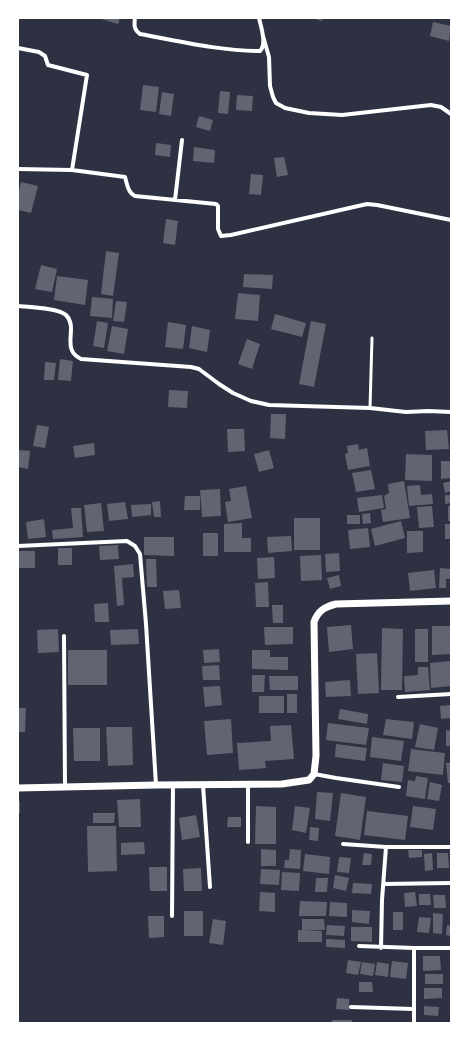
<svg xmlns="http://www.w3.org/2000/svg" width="469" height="1041" viewBox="0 0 469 1041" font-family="Cabin,sans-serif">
<rect width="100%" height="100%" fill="#2d3142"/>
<path fill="#626471" d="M98 18H120L118 24Z
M312 18H322V21Z
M433 22 451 26 449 41 430 36Z
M143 85 159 87 156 112 140 110Z
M220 91 230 92 228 114 218 113Z
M162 92 174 94 171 116 159 114Z
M237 95 253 96 252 111 236 110Z
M199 116 213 120 210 131 196 127Z
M156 143 171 145 170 157 155 155Z
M194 147 215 150 214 163 193 161Z
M284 157 288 175 277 177 274 158Z
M251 174 263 175 261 195 249 194Z
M21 182 38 186 31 213 18 210V194Z
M166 219 178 221 175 245 163 243Z
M106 251 119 253 113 296 101 294Z
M41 265 57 269 52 292 35 289Z
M244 274 273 275 272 289 243 287Z
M57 276 88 280 85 305 54 300Z
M238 293 260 295 258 321 235 319Z
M92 297 113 299 112 318 90 316Z
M116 301 127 302 124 322 113 321Z
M275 314 306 323 302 337 271 329Z
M97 321 108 323 104 348 93 346Z
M311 321 326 324 314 387 299 384Z
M168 322 186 325 183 349 165 347Z
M112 326 128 329 124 354 107 351Z
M192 326 210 330 207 352 189 348Z
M247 339 260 344 252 369 238 364Z
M60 359 73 361 71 381 58 380Z
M45 362 56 363 54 380H44Z
M169 390 188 391 187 408 168 407Z
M271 414H286L285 439 270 438Z
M37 425 49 427 45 448 33 446Z
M227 429H244L245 451 228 452Z
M447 430 449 449 426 450 425 431Z
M94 443 95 455 75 458 73 446Z
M358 444 359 450 367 448 370 466 348 470 345 454 348 453 347 446Z
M18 450 30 451 28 469 18 467Z
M269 450 274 468 259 472 254 454Z
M406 454 432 455V481L405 480Z
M441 461H451V478L441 479Z
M371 470 375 489 356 492 352 473Z
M404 481 410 518 383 522 381 510 386 509 384 496 389 493 388 484Z
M451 481V491L445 493 443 483Z
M420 485 421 495 432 494 433 504 409 506 407 486Z
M246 486 252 518 228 522 225 502 231 501 229 489Z
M220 489 221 516 202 517 200 490Z
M382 495 384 508 359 512 357 498Z
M445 495H451V503L445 504Z
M185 496H200V510H184Z
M160 501 161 517H154L152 502Z
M125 502 128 519 109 521 107 504Z
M101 503 104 531 87 532 84 505Z
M151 504V515L132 517 131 505Z
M432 506 434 527 419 528 417 507Z
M448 506H451V521H448Z
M71 508H81L83 537 53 539 52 530 73 528Z
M370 513 371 523 363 524 362 514Z
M347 515H360V524H347Z
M294 518H320V550H294Z
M44 519 46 537 28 539 26 522Z
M401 521 405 538 375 546 371 529Z
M242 523V538H251V552H224V524Z
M445 524H451V539H445Z
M368 528 370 547 350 549 348 530Z
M407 531H423V552L407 553Z
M203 533H218V556H203Z
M291 536 292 551 268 553 267 537Z
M144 537H174V556L144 555Z
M118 545 119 559 100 560 99 546Z
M58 548H72V565H58Z
M18 551H35V568H18Z
M339 553 340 571 326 572 325 554Z
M321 555 322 580 301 581 300 556Z
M274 557 275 578 258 579 257 558Z
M146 559H156L157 587H147Z
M133 564 134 577 122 578 124 605 117 606 114 566Z
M440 568 451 569V579H446V588H439Z
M434 570 436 588 410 591 408 573Z
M339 575 341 586 330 589 327 578Z
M268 582 269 607H256L255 583Z
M179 590 181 608 165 609 163 591Z
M108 603 109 622H95L94 604Z
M272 605H283V623H273Z
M351 625 353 649 329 652 327 627Z
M432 626H451V654L432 655Z
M264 627H293V644L265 645Z
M382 628 403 629 402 690H381Z
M58 629 59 652 38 653 37 630Z
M138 629 139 644 111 645 110 630Z
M415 629H428V662H415Z
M219 649 220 662 204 663 203 650Z
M68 650H107V685H68Z
M252 650H270V657H288V670L252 669Z
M377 653 379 693 358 694 356 654Z
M451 661V686L431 688 430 663Z
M219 665 220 680H203L202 666Z
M418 667H428L430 690 405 692 404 676 418 675Z
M252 675H265L264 692H252Z
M269 676H298V690H270Z
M350 680 351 696 326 697 325 682Z
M220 686 222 705 205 707 203 687Z
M287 694H297V713H287Z
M259 696H284V713H259Z
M451 705V718L441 719 440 706Z
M18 708H26L25 732H18Z
M340 709 368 714 367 724 338 719Z
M231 719 233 753 207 755 204 721Z
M386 719 414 722 412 739 383 735Z
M328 723 369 728 366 745 326 740Z
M420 724 438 728 434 750 415 747Z
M291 725 294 759 265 761 266 768 239 770 237 743 271 741 270 726Z
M106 727H132L133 765 108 766Z
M73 728H100V761H74Z
M446 730 451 731V746H446Z
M372 737 404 741 401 761 370 757Z
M336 744 367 748 365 761 335 757Z
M411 749 445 753 443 775 408 771Z
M383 763 404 766 402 782 381 780Z
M446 763H451V783H448Z
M416 776 428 778 425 799 406 796 408 780 415 781Z
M430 782 442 785 439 801 427 799Z
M317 792 333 793 330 821 315 819Z
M341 793 366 797 360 840 335 836Z
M140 799 141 827H119L117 800Z
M18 801H20V813H18Z
M256 806 276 807V844H255Z
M295 806 310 808 306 833 292 830Z
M413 806 436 809 433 830 410 827Z
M367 811 408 816 405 840 364 835Z
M93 813H115L114 823H93Z
M196 815 200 837 182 840 179 818Z
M228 817H241V827H227Z
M87 826H116L117 871 88 872Z
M310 827 319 828 318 841 309 840Z
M144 842 145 854 121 855V843Z
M261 849 276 850V866H261Z
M290 849 301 850 300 869 284 868 285 860H289Z
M408 850H422V857L409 858Z
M364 853 372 854 371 865H362Z
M432 853 433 870 425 871 424 854Z
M437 853H448L449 868H437Z
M305 854 330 857 329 874 303 871Z
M339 857 351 858 349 873 337 872Z
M149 867H167V891H150Z
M201 868 202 891H184L183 869Z
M261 869 280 870 279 885 260 884Z
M282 872 300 873 299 891 281 890Z
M335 875 349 878 346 891 333 888Z
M316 878H328L327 892H315Z
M353 883 372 884 371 894 352 893Z
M260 892 275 893V912L259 911Z
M415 892 417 906 405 907 404 893Z
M419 894H430L431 905H419Z
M433 895H445L446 908H434Z
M300 901 327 902 326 916H299Z
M330 902 347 903V917L329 916Z
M352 910 370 911 369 924 352 922Z
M184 911H203V936H184Z
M393 912H403V930H393Z
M433 913 443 914 442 934 433 933Z
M148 916H164V937L149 938Z
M419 917 431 918 429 933 417 932Z
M213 919 226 921 223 945 209 943Z
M302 919H324L325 930H304L322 931V942H298V930H302Z
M327 925 345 926 344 936 326 935Z
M447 925 451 926V936L446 935Z
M351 927H372V942L351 941Z
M326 939 345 940V948L326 947Z
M423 956H440L441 970 423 971Z
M348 960 361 962 358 975 346 973Z
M392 961 408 963 406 979 390 977Z
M362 962 375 964 373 976 360 974Z
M377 962 389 964 388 977 375 975Z
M425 974H443V984H425Z
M359 982H372L373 992H359Z
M424 988H442V998L424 999Z
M337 998 349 999V1010L336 1009Z
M424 1006 439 1007 438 1016 424 1015Z
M332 1020H352V1023H331Z"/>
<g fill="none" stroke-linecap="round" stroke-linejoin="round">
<path stroke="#fff" stroke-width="3" d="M370 408 372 338"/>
<path stroke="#fff" stroke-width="4" d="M135 18C134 25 134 30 140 34 179 41 220 51 260 51 267 44 261 27 259 18
M263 36 269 57 270 86 273 97 276 103 285 108 309 113 342 115 431 105 441 107 451 114
M18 48 39 52 45 56 48 65 87 75 72 170
M18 169 72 170 125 177C127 184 128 193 135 196L216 204 218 206V229L221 236 231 235 367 204 377 205 451 220
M175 200 182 140
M18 306C29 307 59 308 66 315 79 328 60 349 81 359L191 367 199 369 219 384 233 393 251 401 269 405 370 408 406 412 428 411 451 412
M18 546 127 541 135 546 140 554 146 624 156 785
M64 636 65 786
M398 697 451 694
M314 774 336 778 399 787
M203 785 210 887
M248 785V842
M343 844 386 847H451
M384 884 451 883
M172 916 173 785
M359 946 414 948H451
M381 948 382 900 386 847
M414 948V1023
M351 1007 413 1009"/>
<path stroke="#fff" stroke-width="7" d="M18 788 156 785 282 784 309 780 314 774 316 756 314 622C318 611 324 607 336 604L451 601"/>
</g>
<rect width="469" height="1041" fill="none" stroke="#ffffff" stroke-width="38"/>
</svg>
